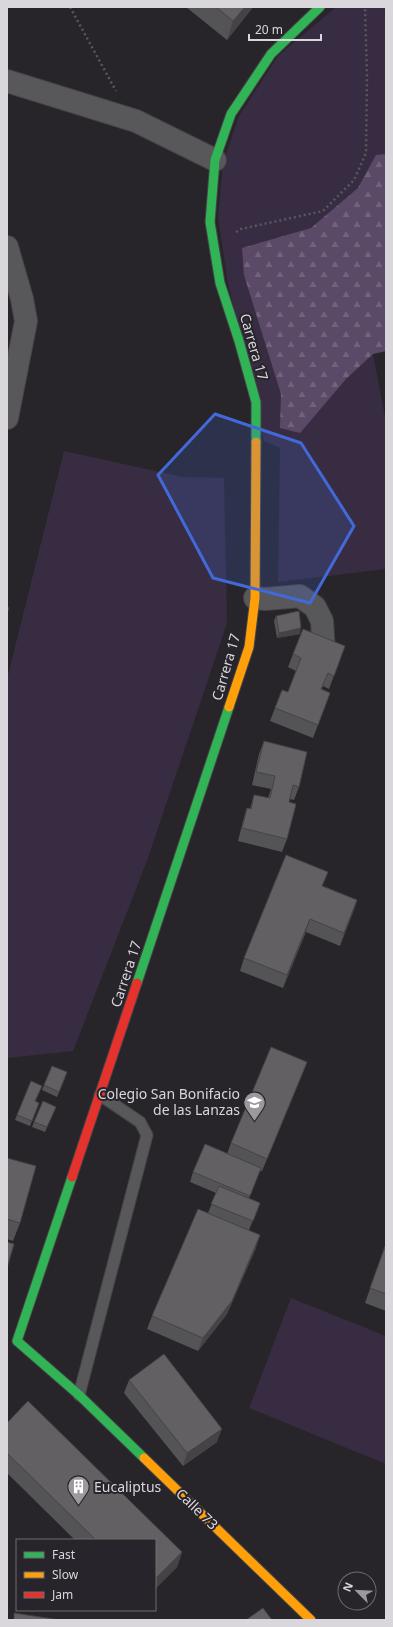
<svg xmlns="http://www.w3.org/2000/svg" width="393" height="1627" viewBox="0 0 393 1627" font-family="'Noto Sans',sans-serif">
<defs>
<pattern id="forest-firs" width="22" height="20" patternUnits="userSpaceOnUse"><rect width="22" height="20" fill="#5a4a67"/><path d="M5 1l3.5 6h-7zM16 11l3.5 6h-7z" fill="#71637c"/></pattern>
</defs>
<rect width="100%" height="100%" fill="#28252a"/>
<path fill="#382c42" d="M336 7H384L386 14V351L373 354 386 422V569L278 582 280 448 264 441 228 283 218 218 223 163 239 116 278 56Z
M64 451 183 477 224 478 227 623 148 858 73 1051 7 1058V679Z
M291 1298 386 1336V1464L249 1408Z"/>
<path fill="url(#forest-firs)" d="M386 154V351L373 354 346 379 300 433 280 428 281 394 244 275 242 248 311 228 358 188 376 155Z"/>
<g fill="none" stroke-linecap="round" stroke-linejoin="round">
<defs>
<path id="lane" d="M79 1395 147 1135 140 1122 100 1095"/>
<path id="street" d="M7 81 136 121 215 160
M7 247 22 299 26 321 7 418
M255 598 266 599 300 596 315 607 322 621 324 652"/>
<path id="fast" d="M256 442V402L239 341 220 283 210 222 215 160 231 114 271 54 320 7
M137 983 229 707
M72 1177 17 1341 79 1395 144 1458"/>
<path id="slow" d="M229 707 249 647 255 598 256 442
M144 1458 311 1620"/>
<path id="jam" d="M72 1177 137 983"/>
</defs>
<use href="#lane" stroke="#454347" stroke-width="13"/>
<use href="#street" stroke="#454347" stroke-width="24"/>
<use href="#fast" stroke="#454347" stroke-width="11"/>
<use href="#slow" stroke="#454347" stroke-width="11"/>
<use href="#jam" stroke="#454347" stroke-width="11"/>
<path stroke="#5a585b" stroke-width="2.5" stroke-dasharray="2 3" stroke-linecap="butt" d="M70 7 116 91
M236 232 241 229 323 211 354 180 366 153 367 76 365 7"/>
<use href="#lane" stroke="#58575a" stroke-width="11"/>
<use href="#street" stroke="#58575a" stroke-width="22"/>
<use href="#fast" stroke="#30b455" stroke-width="9"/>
<use href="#slow" stroke="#ff9f0a" stroke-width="9"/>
<use href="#jam" stroke="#e5322d" stroke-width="9"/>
</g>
<path fill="#545355" d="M186 7H253L227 40Z
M276 616 300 634 277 638 274 621Z
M345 646 329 689 323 686 322 689 330 693 313 738 270 721 275 708 288 692 296 671 288 667 293 654Z
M264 741 299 787 294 800 290 799 289 802 287 839 282 852 238 841 243 821 247 808 250 809 254 795 268 798 271 789 252 785 259 754Z
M323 886 357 900 340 946 306 932 283 988 240 971 244 958Z
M307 1062 302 1075 262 1171H260L249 1198 260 1203 249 1230 256 1248 227 1314 198 1351 147 1329 152 1316 208 1213 216 1193 190 1182 193 1172 227 1154 231 1143Z
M65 1078 57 1097 42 1090 44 1085Z
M42 1086 35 1102 39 1103 30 1126 15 1120 17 1115Z
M56 1107 45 1132 32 1127 34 1122Z
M7 1158 20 1223 13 1241 7 1239Z
M386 1243V1311L365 1303Z
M129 1380 217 1442 183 1466 124 1393Z
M7 1423 182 1552 177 1567 155 1589V1540H75L7 1473Z"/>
<path fill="#454345" d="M245 7H253L227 40 233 21Z
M301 628 300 634 277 638 279 633Z
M357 900 353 913 340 946 344 933Z
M310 919 306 932 283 988 287 975Z
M307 1062 302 1075 262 1171 267 1159Z
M260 1203 257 1212 249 1231 253 1221Z
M260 1235 256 1248 227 1314 198 1351 203 1338Z
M222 1429 217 1442 183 1466 187 1453Z
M182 1552 177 1567 155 1589V1579Z"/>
<path fill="#626063" stroke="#454345" d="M216 7H245L233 21Z
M7 607 9 608 7 613Z
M299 611 301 628 279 633 276 616Z
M303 629 345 646 334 676 328 673 321 689 330 693 318 725 275 708 282 690 288 692 301 658 293 654Z
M264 741 307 752 299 787 293 785 289 802 296 804 287 839 242 828 247 808 251 809 254 795 270 798 275 776 256 772Z
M286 855 328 872 322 886 357 900 344 933 310 919 287 975 244 958Z
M271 1047 307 1062 267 1159 231 1143Z
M52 1066 67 1072 59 1092 44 1085Z
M31 1081 42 1086 35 1101 39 1103 32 1121 17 1115Z
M43 1101 56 1107 47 1127 34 1122Z
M205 1144 261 1168 250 1196 193 1172Z
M7 1158 36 1166 20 1223 7 1219Z
M219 1186 260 1203 253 1221 211 1204Z
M198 1209 260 1235 232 1301 203 1338 152 1316Z
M7 1242 14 1244 7 1268Z
M386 1244V1294L370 1288Z
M164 1354 222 1429 187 1453 129 1380Z
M28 1401 182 1552 155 1579V1540H96L7 1453V1423Z
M263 1608 272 1620H246Z
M14 1613 60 1620H14Z"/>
<path fill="#4369d9" fill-opacity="0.2" stroke="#4369d9" stroke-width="3" stroke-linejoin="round" d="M215 414 301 443 354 526 310 603 213 578 158 475Z"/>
<defs>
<symbol id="school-pin" viewBox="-11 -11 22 30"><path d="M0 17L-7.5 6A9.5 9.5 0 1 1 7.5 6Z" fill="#9b999d" stroke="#28242b"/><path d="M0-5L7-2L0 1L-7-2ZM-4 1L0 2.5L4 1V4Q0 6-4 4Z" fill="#fff"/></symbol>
<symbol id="building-pin" viewBox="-11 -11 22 30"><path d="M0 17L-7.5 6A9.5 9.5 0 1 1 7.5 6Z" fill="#9b999d" stroke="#28242b"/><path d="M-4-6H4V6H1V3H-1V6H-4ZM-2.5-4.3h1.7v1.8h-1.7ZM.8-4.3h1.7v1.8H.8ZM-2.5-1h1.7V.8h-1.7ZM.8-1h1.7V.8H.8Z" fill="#fff"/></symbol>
</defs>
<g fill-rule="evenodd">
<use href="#school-pin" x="242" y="1090" width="25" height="34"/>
<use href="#building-pin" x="66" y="1474" width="25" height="34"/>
</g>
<g text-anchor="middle" stroke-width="4" stroke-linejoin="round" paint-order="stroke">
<g font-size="14" fill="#d9d7db" stroke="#28242b">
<text transform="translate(254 347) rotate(74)" y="5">Carrera 17</text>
<text transform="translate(226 667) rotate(-74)" y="5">Carrera 17</text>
<text transform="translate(126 974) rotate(-72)" y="5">Carrera 17</text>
<text transform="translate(197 1509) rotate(44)" y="5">Calle 73</text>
</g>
<g font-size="14" fill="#d9d7db" stroke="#28242b" text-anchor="end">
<text x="240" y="1099">Colegio San Bonifacio<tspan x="240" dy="16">de las Lanzas</tspan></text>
<text x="94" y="1492" text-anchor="start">Eucaliptus</text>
</g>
</g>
<rect width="393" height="1627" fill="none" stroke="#d9d7db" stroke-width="16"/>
<rect x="16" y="1539" width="140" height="72" fill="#28242b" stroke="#6f6c71"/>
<rect x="24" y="1552" width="20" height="6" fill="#30b455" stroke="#6f6c71"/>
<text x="52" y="1559" font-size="12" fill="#d9d7db">Fast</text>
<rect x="24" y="1572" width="20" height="6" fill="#ff9f0a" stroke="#6f6c71"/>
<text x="52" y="1579" font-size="12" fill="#d9d7db">Slow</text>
<rect x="24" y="1592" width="20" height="6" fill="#e5322d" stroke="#6f6c71"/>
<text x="52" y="1599" font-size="12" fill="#d9d7db">Jam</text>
<g transform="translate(357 1591) rotate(294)"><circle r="19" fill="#28242b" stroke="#6f6c71"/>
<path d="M0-3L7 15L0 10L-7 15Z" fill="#9b999d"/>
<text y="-6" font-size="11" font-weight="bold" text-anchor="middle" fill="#d9d7db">N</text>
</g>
<path d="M249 34v6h72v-6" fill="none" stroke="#d9d7db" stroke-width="2"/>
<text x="255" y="34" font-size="12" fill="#d9d7db" stroke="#28242b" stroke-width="3" paint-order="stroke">20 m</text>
</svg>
